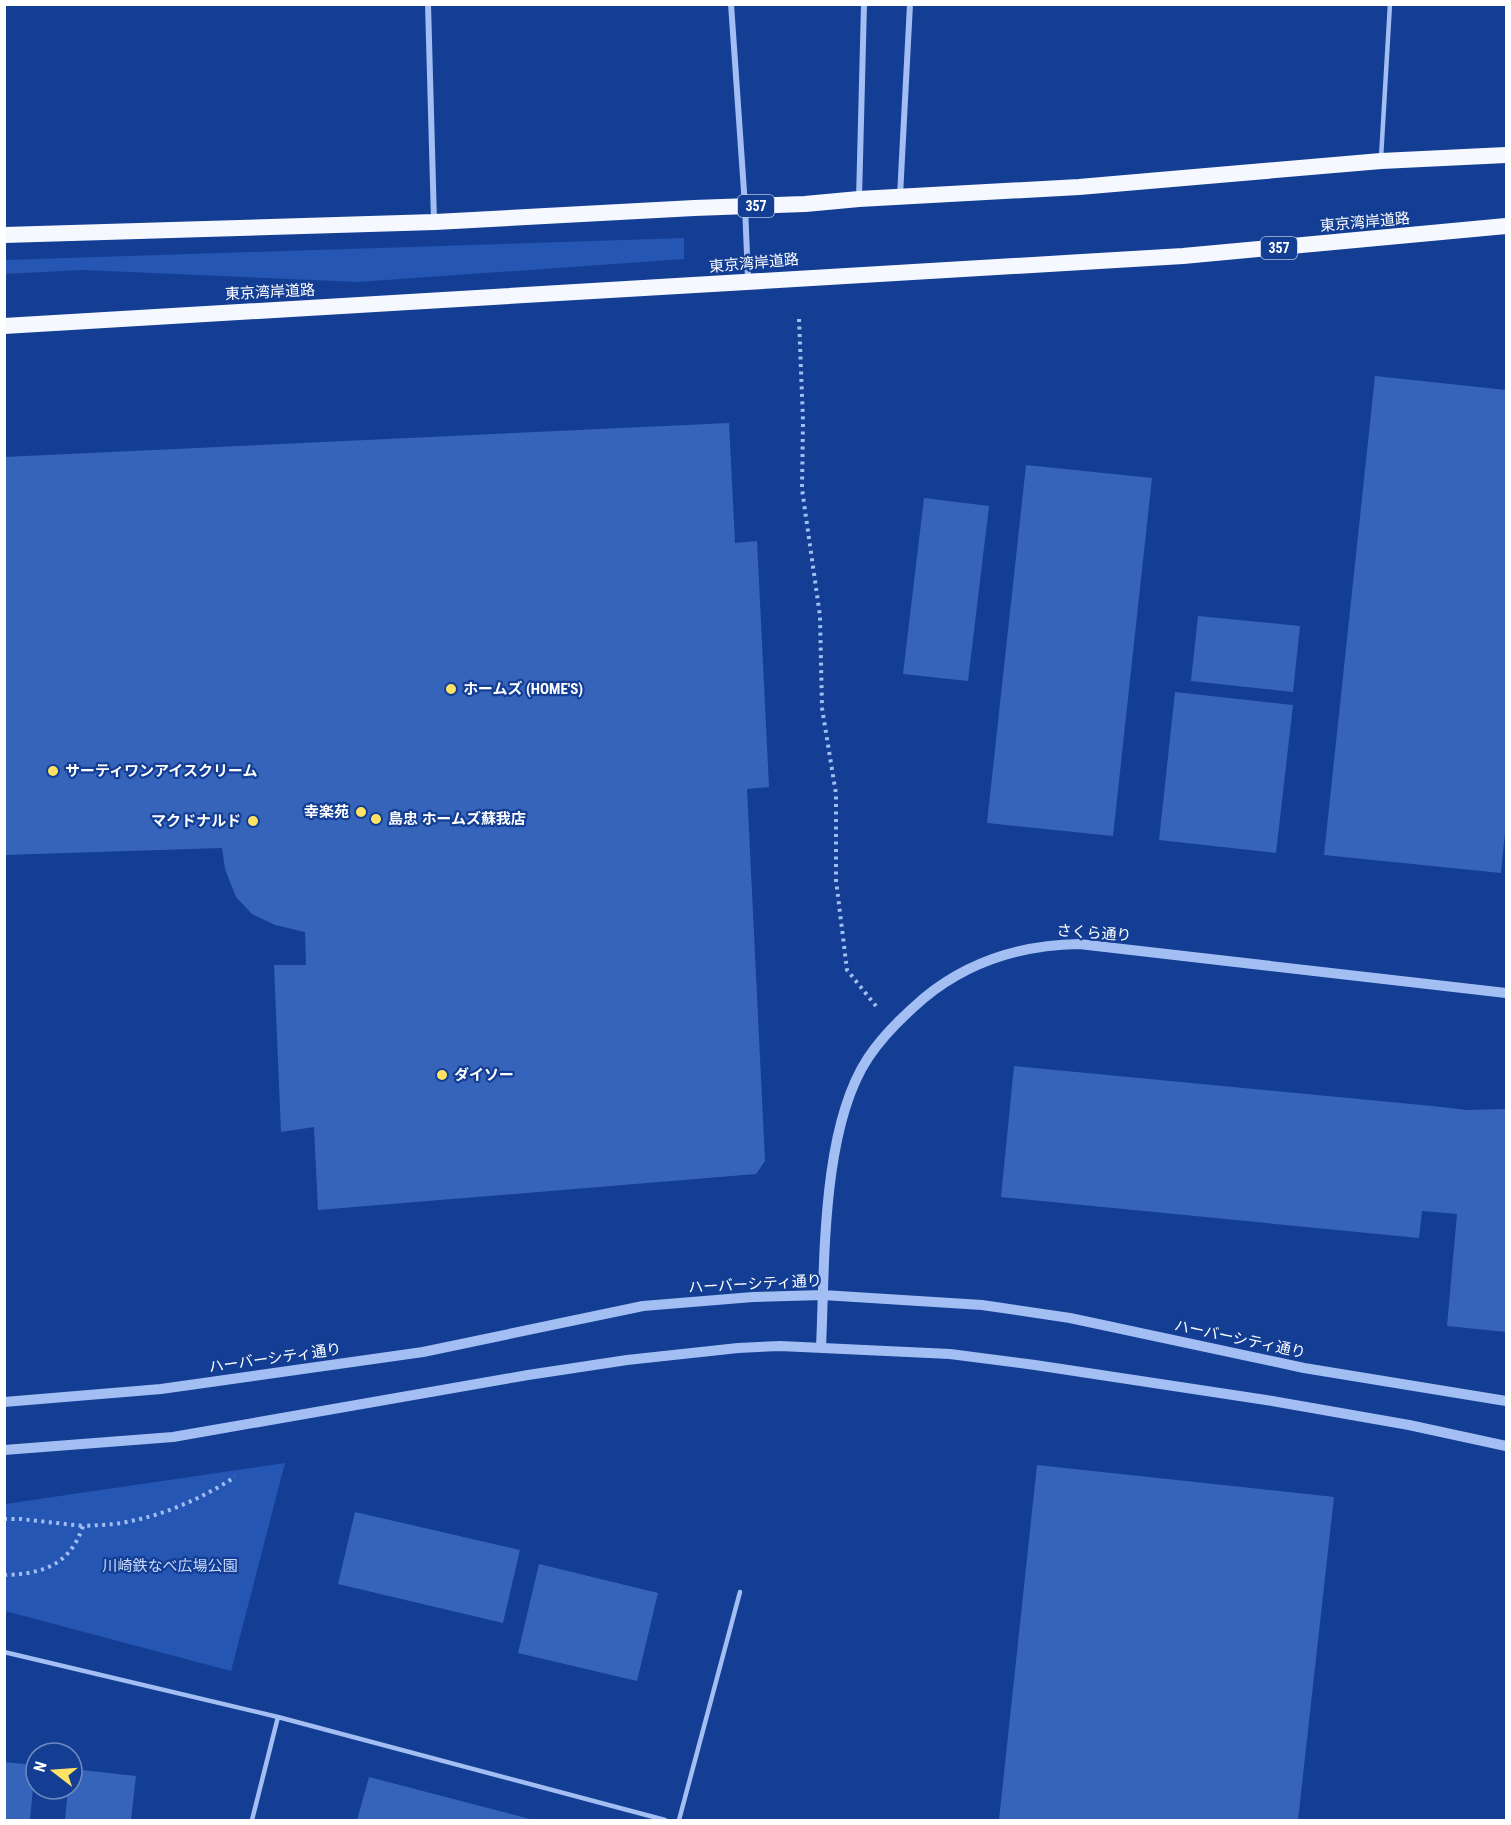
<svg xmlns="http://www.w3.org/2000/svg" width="1511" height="1825" viewBox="0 0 1511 1825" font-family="'Roboto Condensed','Noto Sans JP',sans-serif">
<rect width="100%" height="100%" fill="#133e94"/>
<path fill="#2556b3" d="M684 238V259L358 282 82 270 5 274V260Z
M285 1463 231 1671 5 1611V1504Z"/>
<path fill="#3764bb" d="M1375 376 1506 390V822L1501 873 1324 855Z
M729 423 735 543 757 541 769 787 747 789 765 1161 756 1174 318 1210 314 1127 281 1132 274 965H306L305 932 275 925 252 914 236 897 225 869 222 848 4 855V457Z
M1026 465 1152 478 1113 836 987 823Z
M924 498 989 506 968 681 903 674Z
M1198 616 1300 626 1293 692 1191 681Z
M1175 692 1293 705 1276 853 1159 840Z
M1014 1066 1432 1106 1467 1110 1506 1109V1332L1447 1326 1457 1214 1422 1211 1419 1238 1001 1197Z
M1037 1465 1334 1497 1298 1820H999Z
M355 1512 520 1550 503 1623 338 1584Z
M539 1564 658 1593 637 1681 518 1653Z
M4 1762 35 1765 30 1820H4Z
M72 1769 136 1776 131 1820H65L68 1789H72Z
M369 1777 534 1820H357Z"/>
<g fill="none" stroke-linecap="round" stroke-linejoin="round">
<path stroke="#a2bef2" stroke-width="4" stroke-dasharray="3 4.5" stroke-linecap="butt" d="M799 319 803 421 802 489 820 616 822 708 836 794V880L847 970 876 1006
M4 1519H21L83 1526
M4 1575C43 1574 70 1565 83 1526 99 1525 115 1525 131 1521 167 1514 204 1497 235 1477"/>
<path stroke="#a2bef2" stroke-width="4.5" d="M1381 158 1390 4
M4 1652 278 1717 665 1820
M252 1820 278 1717
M679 1820 740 1592"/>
<path stroke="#a2bef2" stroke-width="6" d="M428 4 434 221
M731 4 745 206 748 279
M900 196 910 4
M859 199 864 4"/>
<path stroke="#a2bef2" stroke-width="10" d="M821 1347C825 1263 821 1129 868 1058 883 1035 903 1016 924 998 969 961 1021 945 1079 944L1506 993
M4 1402 161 1389 423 1352 643 1306 753 1297 823 1295 982 1305 1070 1318 1304 1368 1506 1401
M4 1450 173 1437 528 1375 627 1360 738 1348 780 1346 950 1354 1035 1365 1266 1400 1409 1425 1506 1446"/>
<path stroke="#f6f8ff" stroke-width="16" d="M4 235 435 222 694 208 805 204 859 199 1079 187 1381 161 1506 155
M4 326 1183 256 1506 226"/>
</g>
<g fill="#ffe163" stroke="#133e94" stroke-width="2">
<circle cx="451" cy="689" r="6"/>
<circle cx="53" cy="771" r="6"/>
<circle cx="361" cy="812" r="6"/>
<circle cx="376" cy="819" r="6"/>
<circle cx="253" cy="821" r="6"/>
<circle cx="442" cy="1075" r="6"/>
</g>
<g text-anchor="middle" stroke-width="4.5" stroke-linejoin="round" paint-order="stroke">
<g fill="#133e94" stroke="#b8c5df" stroke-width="1.5">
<rect x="738" y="195" width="36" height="22" rx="4.5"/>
<rect x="1261" y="237" width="36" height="22" rx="4.5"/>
</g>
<g font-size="14" font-weight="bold" fill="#fff">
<text x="756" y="211">357</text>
<text x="1279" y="253">357</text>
</g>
<g font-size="15" fill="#fff" stroke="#133e94">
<text transform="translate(1365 222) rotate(-5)" y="5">東京湾岸道路</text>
<text transform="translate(754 263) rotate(-5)" y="5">東京湾岸道路</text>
<text transform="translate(270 292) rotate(-3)" y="5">東京湾岸道路</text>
<text transform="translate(1094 933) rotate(4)" y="5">さくら通り</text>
<text transform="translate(755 1284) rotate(-3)" y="5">ハーバーシティ通り</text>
<text transform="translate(1240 1339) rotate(12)" y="5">ハーバーシティ通り</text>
<text transform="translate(275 1358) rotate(-8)" y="5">ハーバーシティ通り</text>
</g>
<g font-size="15" font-weight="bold" fill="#fff" stroke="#133e94" text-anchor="start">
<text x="463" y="694">ホームズ (HOME'S)</text>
<text x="65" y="776">サーティワンアイスクリーム</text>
<text x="349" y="817" text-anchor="end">幸楽苑</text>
<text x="388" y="824">島忠 ホームズ蘇我店</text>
<text x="241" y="826" text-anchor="end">マクドナルド</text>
<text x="454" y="1080">ダイソー</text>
</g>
<g font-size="15" fill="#c9dbfd" stroke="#133e94">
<text x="170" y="1571">川崎鉄なべ広場公園</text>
</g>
</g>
<rect width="1511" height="1825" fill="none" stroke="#ffffff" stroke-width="12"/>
<g transform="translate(54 1771) rotate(287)"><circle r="28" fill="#133e94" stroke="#718bbf" stroke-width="1.5"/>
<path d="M0-4.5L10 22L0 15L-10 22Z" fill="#ffe163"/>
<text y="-9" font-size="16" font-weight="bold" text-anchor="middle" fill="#ffffff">N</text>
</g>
</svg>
